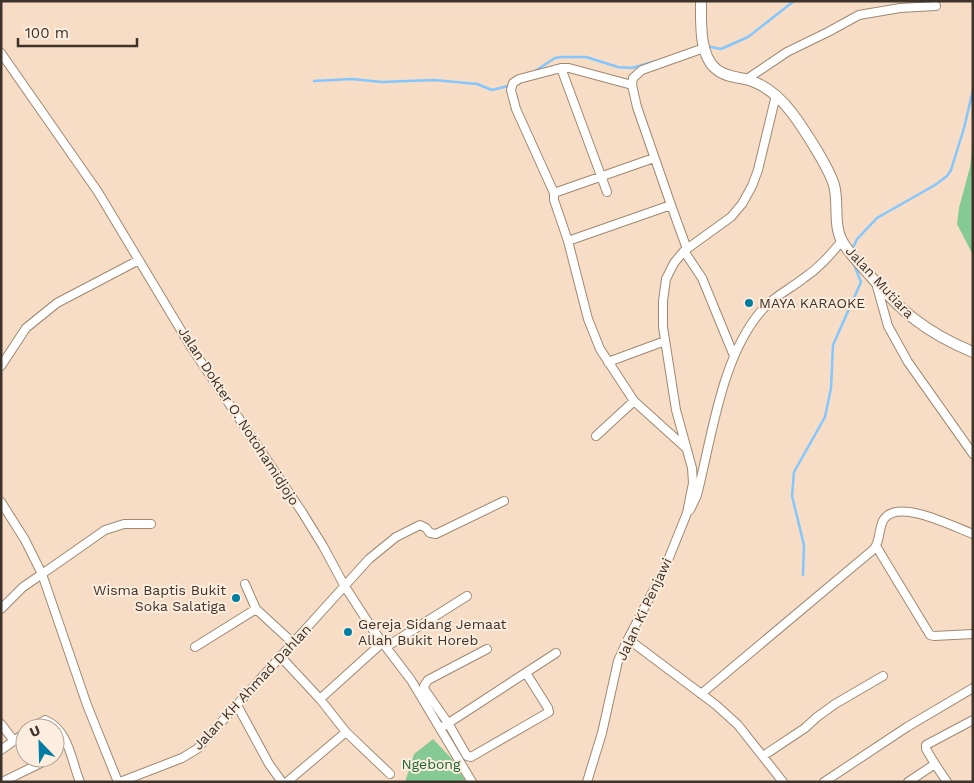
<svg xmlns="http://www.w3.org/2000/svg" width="974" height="783" viewBox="0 0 974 783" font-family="'Work Sans',sans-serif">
<rect width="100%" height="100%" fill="#f7ddc5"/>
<path fill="#85ca94" d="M973 142V255L957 224 959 208 970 167Z
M433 739 452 759 466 782H405L414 754Z"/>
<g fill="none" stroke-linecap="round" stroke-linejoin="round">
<path stroke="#83c7fe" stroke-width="2.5" d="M706 46 721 49 748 37 794 1
M535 71 555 58 562 57H586L618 67 632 68 656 61
M314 81 352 79 382 82 434 80 477 84 492 90 508 86
M852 250 857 239 877 218 935 185 947 176 951 170 964 128 973 90
M803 575 804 545 792 496 794 472 825 417 831 388 833 345 861 282 853 262"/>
<defs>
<path id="street" d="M1 53 98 192 191 347 302 512 323 546 344 585 373 630 411 680 472 782
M747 79 787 52 828 32 859 15 900 8 936 6
M607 192 561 68H569L632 85
M554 193 516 109 511 90 513 83 519 79 561 68
M671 205 637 107 632 85 633 78 642 70 704 48
M568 241 554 200V193L654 158
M684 251 702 278 734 356
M876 283 888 326 908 362 973 454
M608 362 665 341
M1 366 26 328 57 303 139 260
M596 436 634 401
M686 448 634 401 600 349 588 319 568 241 671 205 687 249
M1 502 25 540 42 574 23 587 1 609
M690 510 697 495C712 437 721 357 762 310 773 297 790 289 804 278 819 268 830 255 842 241
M876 546 930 635 934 636 973 634
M245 584 256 609
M628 639 716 705 738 725 783 782
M195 647 256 609 293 643
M386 647 467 596
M487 649 428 680 424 686 425 690 448 723 467 756 471 757 549 712 548 708 526 673
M280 656 320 699 346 732 287 782
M701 694 874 549C881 540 878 528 884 519 899 498 954 527 973 534
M320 699 383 642
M237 705 269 764 282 782
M1 724 14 741
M444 726 556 653
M31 728 45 720C69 730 71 760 80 782
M346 732 390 774
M1 750 25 733
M763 756 805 728 817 717 835 704 883 676
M935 764 947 782
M2 782 41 763
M118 782 87 705 42 574 105 530 124 524H151
M120 782 182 758 197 749 369 559 396 537 420 525 426 528 430 533 436 534 504 501
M587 782 602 733 618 661 628 639 664 570 687 513 693 483 692 468 676 410 663 327V301L666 279 674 263 684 251 731 217 742 204 752 186 758 170 776 95
M824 782 907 727 973 688
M908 782 935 764 926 749V745L973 720"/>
<path id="secondary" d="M701 1C701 21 699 55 716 69 724 76 735 77 745 79 765 84 780 97 792 113 804 129 829 168 834 185 839 203 833 225 842 241 848 252 858 262 866 271 900 310 924 332 973 352"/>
</defs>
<use href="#street" stroke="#9f8872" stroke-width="10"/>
<use href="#secondary" stroke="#9f8872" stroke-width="12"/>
<use href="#street" stroke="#fff" stroke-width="8"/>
<use href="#secondary" stroke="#fff" stroke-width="10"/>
</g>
<g fill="#007da3" stroke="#fcedde" stroke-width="2">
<circle cx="749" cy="303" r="5"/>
<circle cx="236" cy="598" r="5"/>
<circle cx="348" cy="632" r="5"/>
</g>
<g text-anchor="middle" stroke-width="4" stroke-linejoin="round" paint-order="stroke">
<g font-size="14" fill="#3d332a" stroke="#fcedde">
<text transform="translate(880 282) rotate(47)" y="5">Jalan Mutiara</text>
<text transform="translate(239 416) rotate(57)" y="5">Jalan Dokter O. Notohamidjojo</text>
<text transform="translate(644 609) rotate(-65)" y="5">Jalan Ki Penjawi</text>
<text transform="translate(252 687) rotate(-47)" y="5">Jalan KH Ahmad Dahlan</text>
</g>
<g font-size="14" fill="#3d332a" stroke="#fcedde" text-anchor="start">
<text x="759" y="308">MAYA KARAOKE</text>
<text x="226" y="595" text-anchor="end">Wisma Baptis Bukit<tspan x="226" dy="16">Soka Salatiga</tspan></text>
<text x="358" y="629">Gereja Sidang Jemaat<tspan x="358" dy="16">Allah Bukit Horeb</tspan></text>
</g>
<g font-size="14" fill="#1d6736" stroke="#fcedde">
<text x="431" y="769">Ngebong</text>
</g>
</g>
<rect width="974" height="783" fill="none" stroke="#3d332a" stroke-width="5"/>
<g transform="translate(40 743) rotate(337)"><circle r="24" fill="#fcedde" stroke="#b0a396"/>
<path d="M0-4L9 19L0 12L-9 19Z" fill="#007da3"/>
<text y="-8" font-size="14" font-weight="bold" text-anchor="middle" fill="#3d332a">U</text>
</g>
<path d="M18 38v8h119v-8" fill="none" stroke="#3d332a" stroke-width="2.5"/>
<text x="25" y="38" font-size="15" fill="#3d332a" stroke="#fcedde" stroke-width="4" paint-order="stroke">100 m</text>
</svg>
